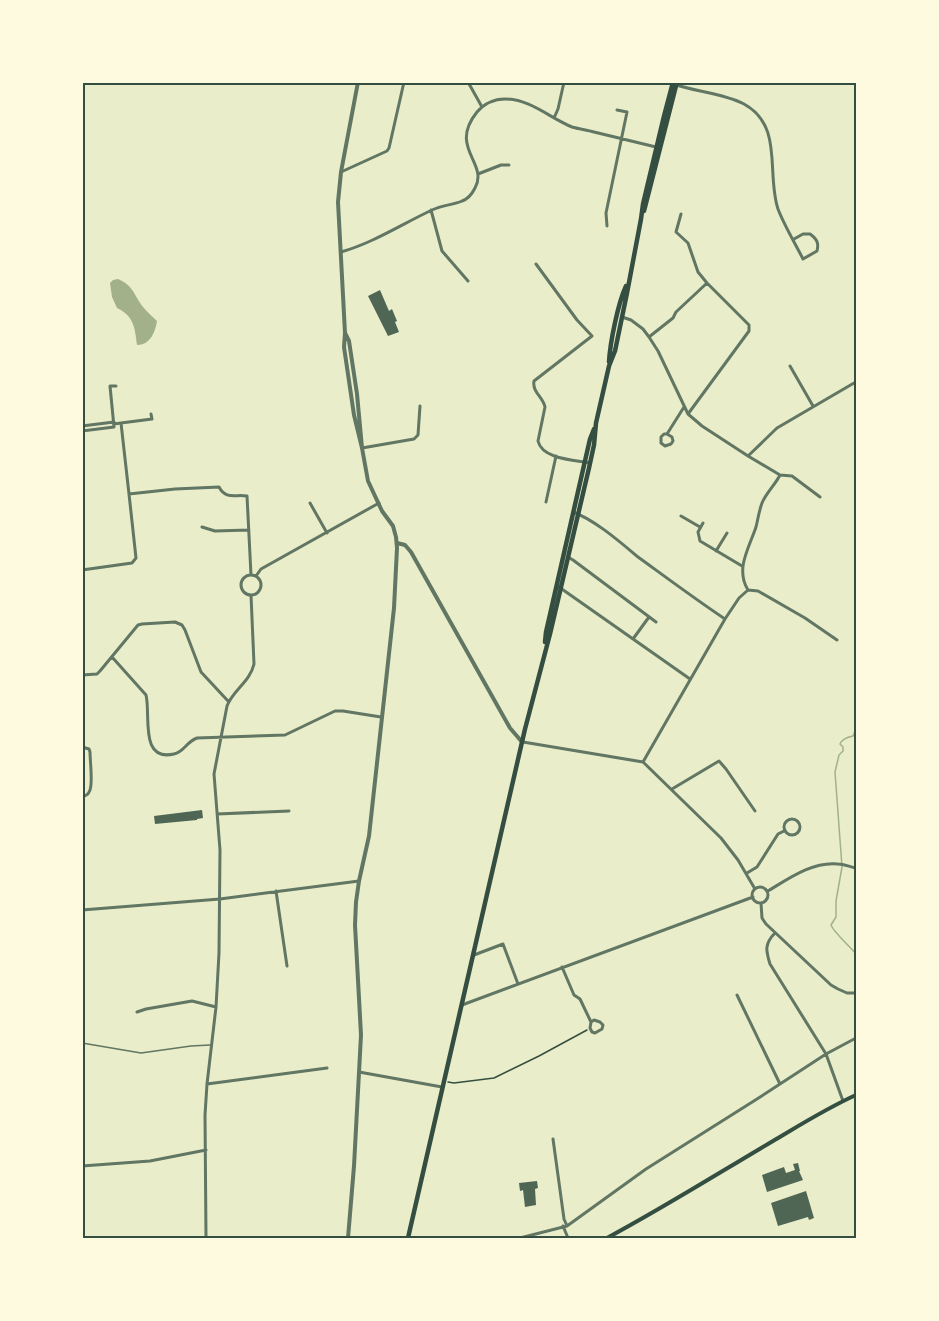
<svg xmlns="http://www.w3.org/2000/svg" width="939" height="1321" viewBox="0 0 939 1321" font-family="'Archivo Narrow',sans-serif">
<rect width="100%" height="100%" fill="#e9edc9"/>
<path fill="#a3b18a" d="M118 279C133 285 134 295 143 307 147 312 152 316 157 321 155 333 150 345 137 345 135 328 134 316 117 308L112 297 110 283 113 280Z"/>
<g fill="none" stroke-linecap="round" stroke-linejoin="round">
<path stroke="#a3b18a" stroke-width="1.5" d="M856 729 853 736C848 737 842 739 840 744L843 747V751L839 755 835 772 842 867 836 901V917L831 925C834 933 849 945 856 954"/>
</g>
<path fill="#4f6655" d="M380 290 389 311 392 309 397 321 395 322 399 332 388 336 368 296Z
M202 810 203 818 197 819V820L155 824 154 816Z
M798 1163 800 1171H799L803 1180 767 1192 762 1175 784 1167 786 1173 795 1170 793 1164Z
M537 1181 538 1188 535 1189 536 1205 525 1207 523 1190 520 1191 519 1183Z
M806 1191 814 1218 809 1220 808 1217 778 1226 771 1203Z"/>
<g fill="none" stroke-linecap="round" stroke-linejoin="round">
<path stroke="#344e41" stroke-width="1.5" d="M448 1082 454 1083 494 1078 539 1056 587 1030"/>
<path stroke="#617663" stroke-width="1.5" d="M82 1043 141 1053 191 1046 210 1045"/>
<path stroke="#617663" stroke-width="3" d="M468 82 482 107
M668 82C692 92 721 92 744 104 784 126 766 173 778 209 784 225 795 243 803 259L817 251C819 243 817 239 810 234H803L794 239
M554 118 558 109 564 82
M341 172 387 151 389 148 404 82
M478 174 501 165H509
M431 210 442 251 468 281
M681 214 676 232 688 243 698 272 707 283 749 325V331L688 414
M607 226 606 213 627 112 617 110
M341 252C373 243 402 224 432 210 442 205 453 205 462 201 468 199 472 194 475 188 489 163 448 148 477 112 484 104 494 99 505 99 530 99 550 118 572 127 579 129 587 130 594 132 615 137 636 142 656 147
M536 264 577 320 592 336 534 381C532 392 543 397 545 407L538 441C542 459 574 460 590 463
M622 317 631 320 643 329 649 337 658 351 688 414 702 426 748 456 780 475 792 476 820 497
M649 337 673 318 676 312 707 283
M790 366 813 406
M121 423 152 419 151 414
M114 424 121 423 129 494 175 489 219 487C226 500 235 494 247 496L251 575
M82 426 114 422
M82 431 114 427 110 386H116
M667 434 672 437 673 441 671 444 665 446 661 443V437L664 434H667L684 407
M362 448 414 439 418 435 420 406
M748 456 777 428 854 383 856 385
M546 502 556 456
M310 503 327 533
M573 512C595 520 620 542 638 557 667 578 695 599 725 619
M681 516 700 527
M703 523 698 532 700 541 742 566
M202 527 215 531 249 530
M716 551 727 533
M568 557 573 560 656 622
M82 570 132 563 136 558 129 494
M241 585a10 10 0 1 1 20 0a10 10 0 1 1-20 0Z
M256 576 261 569 379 503
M559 587 690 679
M748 590C735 569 749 548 756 527 758 519 759 511 762 503 766 493 775 485 780 475
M633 639 649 617
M112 657 146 695C151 715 139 762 174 754 184 752 186 742 197 738L285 735 335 711H343L381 717
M82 675 97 674 100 671 138 625 142 624 175 622 182 625 185 630 201 672 228 701
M523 742 643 762 721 838 738 860 755 889
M82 747 89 749 90 752C90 762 93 781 90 790 88 795 87 795 82 797
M643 762 725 619 739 598 748 590 758 591 805 618 837 640
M672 789 719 761 726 769 755 811
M217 814 289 811
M784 827a8 8 0 1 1 16 0a8 8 0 1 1-16 0Z
M747 873 757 867 778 834 784 831
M752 895a8 8 0 1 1 16 0a8 8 0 1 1-16 0Z
M276 891 287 966
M768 891C788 879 813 861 838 864 844 864 850 867 856 868
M761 903 762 918 766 924 831 985 838 989 847 993H856
M82 910 220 899 359 881
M775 933C764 944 766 951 770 964L826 1054 843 1101
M474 955 503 944 518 984
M82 956 83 910
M562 967 574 995 580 999 591 1022 590 1028 592 1032 595 1033 602 1029 603 1025 600 1022 594 1020 591 1022
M737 995 780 1084
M462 1005 753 897
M137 1012 146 1009 192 1001 216 1007
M82 1013V1018
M359 1072 442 1087
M207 1084 327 1068
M553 1139 564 1219 567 1226
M82 1166 150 1161 206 1150
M563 1226 568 1238
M206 1238 205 1115 207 1084 216 1007 219 953 220 850 214 774 227 706C233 690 250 682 254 664L251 595
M520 1238 567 1226 646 1169 757 1099 826 1054 856 1038"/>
<path stroke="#617663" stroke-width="4" d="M345 333 338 202 341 172 358 82
M397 543 405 545 411 552 510 728 522 742
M348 1238 354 1166 361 1035 355 925 356 902 359 881 369 836 394 608 397 548 396 537 393 526 382 511 368 481 362 448 354 415 344 347 345 333 349 341 357 394 362 448"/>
<path stroke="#344e41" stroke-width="4" d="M607 1238C663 1208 717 1174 773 1141 800 1125 827 1108 856 1095"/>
<path stroke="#344e41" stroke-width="4.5" d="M644 211 677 82
M609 362C610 343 618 303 626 286
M545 642 546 632 590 439 594 429
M408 1238 525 729 550 634 589 468 594 445 596 423 609 366 615 351 627 293 641 219 643 204 664 116 673 82"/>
</g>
<rect width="939" height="1321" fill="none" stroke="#fefae0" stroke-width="168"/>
<rect x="84" y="84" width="771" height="1153" fill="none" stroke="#344e41" stroke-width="2"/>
</svg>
